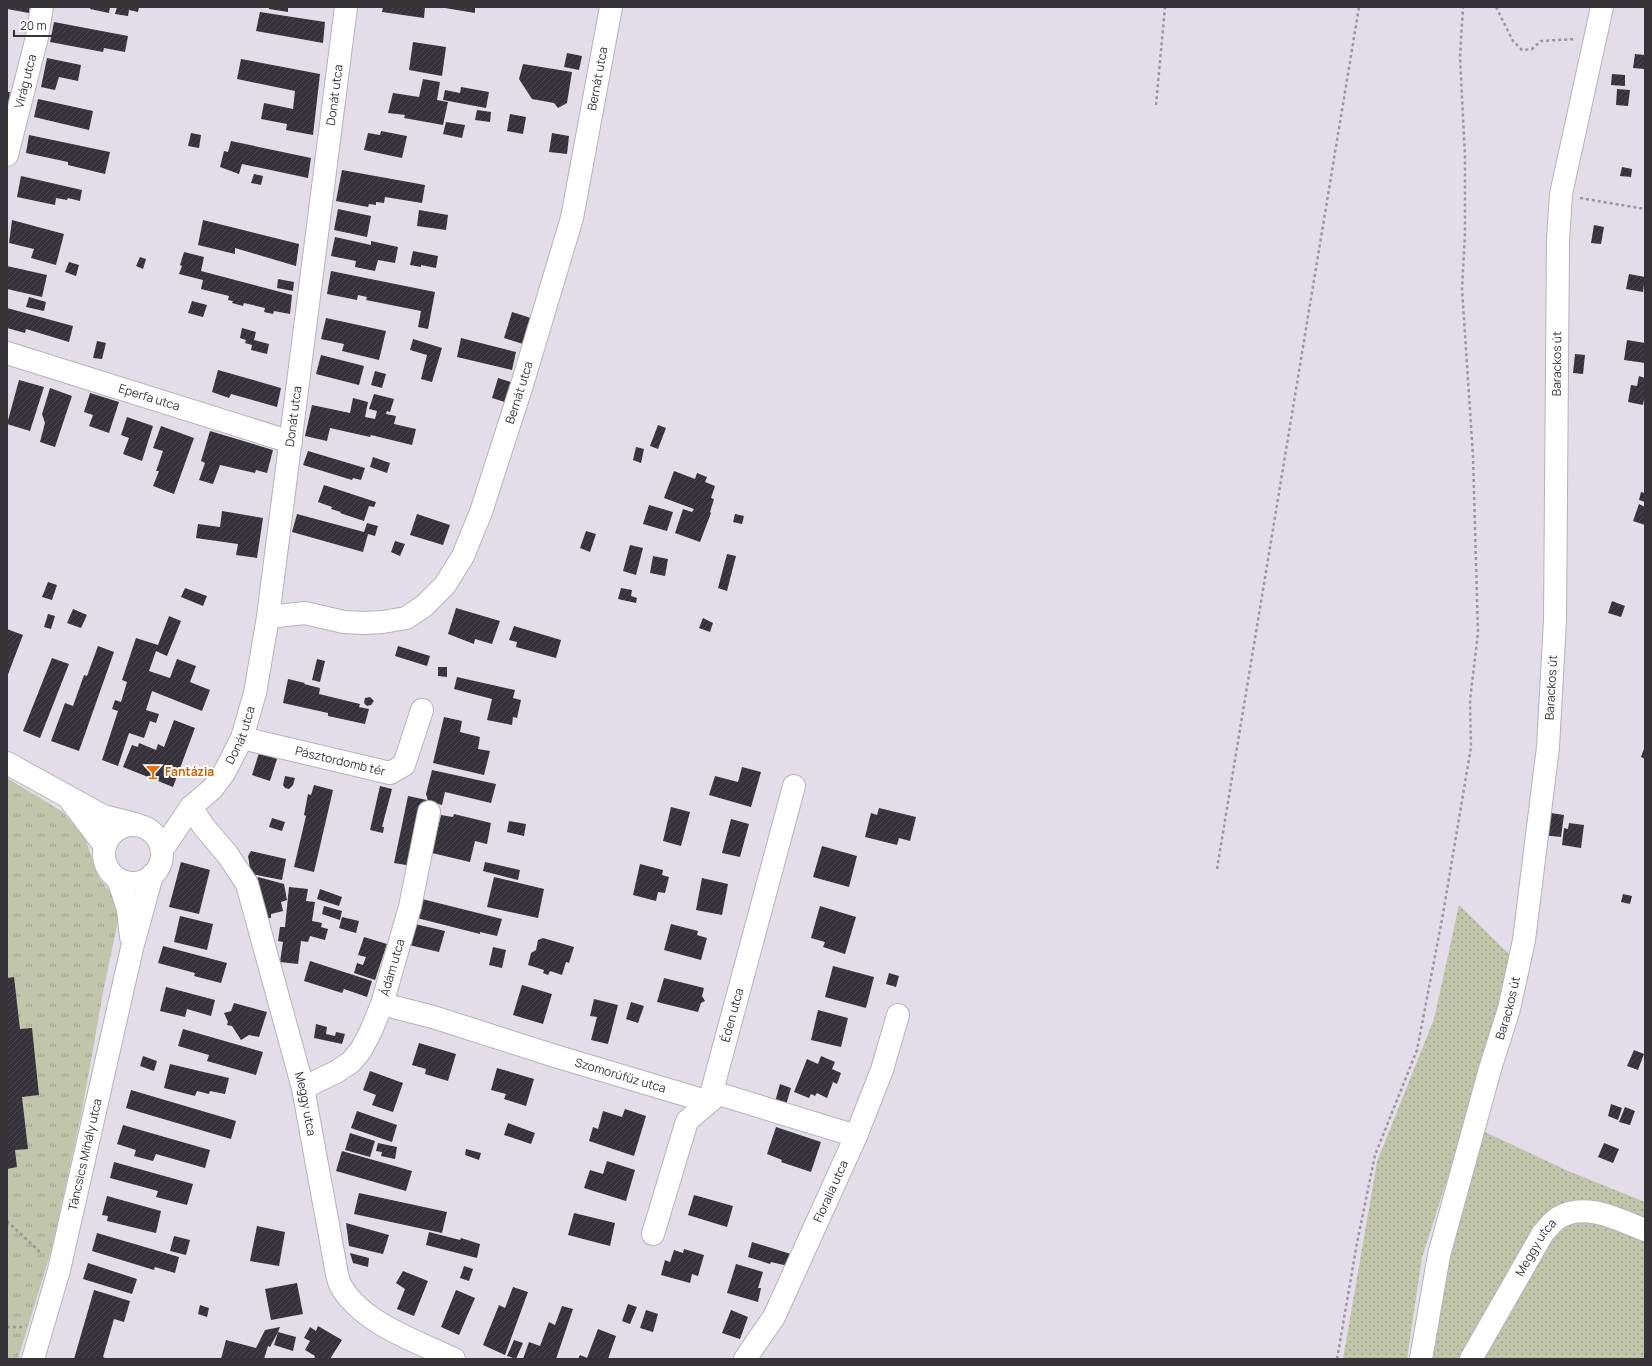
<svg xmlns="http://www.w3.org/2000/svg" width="1652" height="1366" viewBox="0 0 1652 1366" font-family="Manrope,sans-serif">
<defs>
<pattern id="grass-dots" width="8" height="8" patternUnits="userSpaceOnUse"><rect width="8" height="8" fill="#c1c5a9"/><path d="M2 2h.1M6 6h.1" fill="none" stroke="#9ea18b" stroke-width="1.8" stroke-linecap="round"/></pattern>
<pattern id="park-tufts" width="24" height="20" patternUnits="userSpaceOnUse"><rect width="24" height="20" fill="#c1c5a9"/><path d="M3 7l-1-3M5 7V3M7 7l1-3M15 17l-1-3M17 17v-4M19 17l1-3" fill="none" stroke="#9ea18b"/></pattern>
<pattern id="building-hatch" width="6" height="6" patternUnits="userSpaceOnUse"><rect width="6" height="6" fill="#36323b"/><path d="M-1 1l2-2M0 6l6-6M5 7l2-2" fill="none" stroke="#4b484f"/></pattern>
</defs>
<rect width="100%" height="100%" fill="#e2dde9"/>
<path fill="url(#grass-dots)" d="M1459 905 1511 956 1467 1118 1422 1257 1407 1359H1343L1377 1162 1434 1019Z
M1483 1131 1568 1171 1645 1202V1359H1426L1447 1249Z"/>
<path fill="url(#park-tufts)" d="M7 778 63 812 85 838 99 878 108 889 116 903 118 921 105 982 81 1116 51 1251 18 1359H7Z"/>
<path fill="url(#building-hatch)" d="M7 7H30L29 13 7 9Z
M91 7H110L109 13 90 9Z
M117 7H139L138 12 129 10 128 16 115 14Z
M269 7H288V12L269 9Z
M383 7H425L424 18 382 12Z
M439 7H475V13Z
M260 12 325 22 323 43 256 31Z
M54 22 128 36 125 52 104 48 103 52 50 42Z
M413 42 446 47 442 76 409 70Z
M567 53 582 56 579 70 564 67Z
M1635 54 1645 55 1644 69 1633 68Z
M47 58 81 65 78 81 59 77 55 90 41 87Z
M241 59 320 74 313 135 286 130 287 124 261 119 264 103 293 109 295 91 237 79Z
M523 64 572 72 567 103 558 108 554 103 532 99 519 79Z
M1612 74 1625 75V86L1611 85Z
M423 79 440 82 437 100 448 102 443 125 404 118 405 115 388 113 393 93 419 97Z
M461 87 489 92 486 108 443 100 445 90 460 93Z
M1617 89 1630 90 1628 106 1616 105Z
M7 92H10L8 105H7Z
M38 99 93 111 89 130 34 117Z
M477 110 491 112 490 122 475 120Z
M510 114 526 117 523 134 507 131Z
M446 122 465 125 462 138 443 134Z
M381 131 407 136 402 158 364 150 368 133 380 135Z
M191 133 201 135 199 148 188 146Z
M552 133 569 136 567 154 549 152Z
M29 135 110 152 105 174 68 165V162L26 153Z
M231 141 311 158 308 178 242 164 239 174 220 167 224 151 228 152Z
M1622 167 1632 169 1631 177 1620 176Z
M342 170 425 185 422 203 385 197 384 203 376 202V205L369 204 368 207 336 201Z
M254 174 263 176 261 185 251 183Z
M21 176 82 190 80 201 68 198 67 200 56 198 55 205 17 197Z
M338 209 371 216 367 237 334 230Z
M419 210 448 215 446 230 417 226Z
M12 220 64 234 56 265 31 258 34 249 9 243Z
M203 220 299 244 296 266 235 248V254L198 245Z
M1594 225 1604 227 1601 244 1591 243Z
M335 237 371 245V241L398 247 395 263 378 260 375 271 355 267 356 261 331 256Z
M413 251 438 256 436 268 421 265V267L410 265Z
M184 252 204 257 201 271 292 295 290 314 274 311 273 314 264 312 265 308 244 303 243 306 232 303 233 301 228 300 229 296 201 289 203 280 179 274 182 266 180 265Z
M140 257 146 259 143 269 136 266Z
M69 262 79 265 76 276 65 272Z
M7 266 47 275 42 297 7 289Z
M331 271 435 292 428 329 418 327 421 311 366 300 367 297 358 295 357 300 327 294Z
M1629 274 1645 277 1643 292 1626 289Z
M278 279 294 282 293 291 277 288Z
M29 297 46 302 44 311 26 307Z
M192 301 207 305 203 317 188 313Z
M7 308 73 326 69 342 26 329 25 333 7 328Z
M512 312 531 318 523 344 504 338Z
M326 318 386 331 379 360 342 351 344 344 321 339Z
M242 328 256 332 254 340 269 344 267 354 251 350 252 345 245 343 246 340 240 338Z
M461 338 516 352 512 370 457 357Z
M413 339 442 348 432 382 421 379 427 355 410 350Z
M1627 340 1645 343V363L1624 360Z
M97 341 106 343 102 359 93 358Z
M1575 354 1585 355 1583 374 1573 373Z
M321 355 364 366 359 385 316 374Z
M218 370 281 388 277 407 231 394 229 398 212 392Z
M375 371 386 374 382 388 371 385Z
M1639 376 1645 378V393L1643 405 1628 402 1631 385 1637 386Z
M498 378 514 383 508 403 492 398Z
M19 380 44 387 30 431 7 424Z
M50 388 72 396 55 447 40 442 45 423 42 414Z
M90 393 119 402 109 433 89 426 93 415 84 412Z
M374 394 394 399 390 412 387 411 386 414 396 416 394 424 416 429 412 445 371 435 370 437 330 428 327 441 305 436 312 405 350 413 353 398 368 402 365 417 375 419 377 411 369 409Z
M127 417 153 426 142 461 123 454 129 438 121 435Z
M658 425 666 428 658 449 650 446Z
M161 426 194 438 174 494 153 486 159 471H156L163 451 153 448Z
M210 431 273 450 267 473 256 470 255 473 220 465 213 484 199 480 205 463 201 461Z
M636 447 644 449 641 463 633 460Z
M308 451 365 468 361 480 353 478 352 480 303 465Z
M373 457 390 463 387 473 370 467Z
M674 471 695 479 697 473 707 477 705 482 715 486 711 498 714 499 710 512 711 513 700 542 675 533 683 509 692 512 694 509 664 498Z
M324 485 376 502 374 507 369 506 364 521 340 513 341 512 331 509 332 507 318 502Z
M1641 492 1645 493V502L1639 500Z
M1639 504 1645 507V525L1633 521Z
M649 505 673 512 667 531 643 524Z
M222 511 263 518 257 558 236 555 238 544 196 538 198 524 220 527Z
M297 514 364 532 367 523 378 526 375 536 368 534 363 552 292 532Z
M417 514 450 525 443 545 410 535Z
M735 514 744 516 742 524 733 522Z
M586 531 596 534 590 552 580 548Z
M395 541 405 544 400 556 391 552Z
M630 545 643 548 636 575 623 571Z
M727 554 736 556 727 591 718 588Z
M653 556 668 559 665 576 650 573Z
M48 582 57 585 52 600 42 597Z
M185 588 207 596 203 606 181 597Z
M621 588 632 590 631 596 637 598 636 603 618 599Z
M1612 601 1625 606 1621 617 1608 613Z
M456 608 500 621 492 644 475 639 474 644 448 634Z
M73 609 87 615 81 628 67 623Z
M48 614 55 616 51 629 44 627Z
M169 616 181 621 167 656 156 651 149 671 170 678 177 659 196 666 190 682 210 690 202 711 152 691 146 710 159 714 156 723 150 721 144 738 129 733 118 766 102 760 118 711 112 709 115 700 121 702 127 682 122 680 136 638 158 645Z
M703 618 713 623 710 632 699 628Z
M514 626 561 640 556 658 516 647 517 642 509 640Z
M7 629 23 635 7 677Z
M98 646 114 652 79 751 51 741 65 703 73 706 84 675 87 676Z
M398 646 430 656 427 666 395 656Z
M52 658 69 664 40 738 23 731Z
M317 659 325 661 320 682 312 680Z
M438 667H447V677L438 676Z
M457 677 515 690 513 698 521 700 517 718 513 717 512 725 487 720 492 699 454 689Z
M288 679 305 683 304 684 320 688 319 694 360 704 359 707 369 709 365 724 328 716V713L283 703Z
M370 697 374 701 371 705 367 706 364 703 365 698Z
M444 717 462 721 460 732 480 737 478 749 490 751 484 775 433 763Z
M174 720 195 728 173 787 123 767 132 745 138 747 139 743 156 750 158 744 164 747Z
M1645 746V759L1641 757Z
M259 753 277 759 270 781 252 775Z
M742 767 761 772 751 807 709 795 715 776 738 782Z
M432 770 496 784 491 803 445 792 442 805 428 801 426 794Z
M285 776 295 778 293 785 289 789 285 788 283 785Z
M314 785 333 790 314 872 294 867 306 816 304 815 308 794 311 795Z
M380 786 392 789 382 827H384L383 833 370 830Z
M408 796 427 800 412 866 394 863Z
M671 807 690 812 681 846 663 841Z
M879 808 916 817 910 841 899 838 897 845 865 837 871 813 877 815Z
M1544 812 1564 815 1561 837 1542 835Z
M454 814 491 823 487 844 475 841 470 862 432 853 441 815 453 817Z
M272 818 285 822 282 831 269 827Z
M731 819 749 824 740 857 722 853Z
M509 821 526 824 524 836 507 832Z
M1569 823 1584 825 1581 848 1562 845 1564 828 1568 829Z
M822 846 857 856 849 887 813 877Z
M251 851 286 859 282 880 251 874 248 856Z
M181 862 210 870 199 914 169 907Z
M485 862 520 870 518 880 483 871Z
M640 864 663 870 662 875 669 877 665 893 658 892 656 901 633 895Z
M258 877 284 884 287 900 281 902 283 911 271 914V918L262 919 254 884Z
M494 877 544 889 538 918 487 907Z
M702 878 728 884 722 915 696 910Z
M289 887 308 889 306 901 315 902 312 921 322 923 321 927 328 929 325 940 310 936 308 942 301 941 298 964 280 962 283 942 278 941 280 927H285Z
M320 889 342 897 339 906 317 899Z
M1623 894 1632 896 1630 904 1621 902Z
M422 899 502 919 497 936 480 932V934L417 918Z
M324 906 342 911 340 920 322 914Z
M820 906 856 917 845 954 823 947 825 942 811 938Z
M180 916 213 924 207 950 174 942Z
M342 917 359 921 356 933 339 928Z
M415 924 445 931 439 952 409 945Z
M671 924 698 931 697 935 707 938 701 960 664 950Z
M364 937 387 944 375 980 354 973 357 963 363 965 366 957 358 955Z
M543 938 574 947 569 963 566 962 562 975 550 971 548 975 543 973 544 970 528 965 531 953 536 950 538 940Z
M163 946 227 963 221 983 194 976 195 973 158 963Z
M493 947 506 950 502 968 489 965Z
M310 961 372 981 367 997 344 989 342 993 304 981Z
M833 966 874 977 866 1008 825 997Z
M889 973 899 976 896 987 886 984Z
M14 977 20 1029 32 1028 39 1095 22 1097 28 1149 15 1150 17 1167 7 1169V978Z
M664 978 704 988 702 996 705 1001 701 1003 698 1012 657 1002Z
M522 985 552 994 543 1024 513 1015Z
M166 987 215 1000 211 1016 187 1009 185 1017 160 1011Z
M594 999 618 1005 608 1044 591 1040 597 1017 590 1016Z
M631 1002 644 1006 638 1023 626 1019Z
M234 1003 267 1012 259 1037 249 1035 241 1040 232 1026 227 1025 228 1022 224 1013 231 1011Z
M818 1010 848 1018 841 1047 811 1040Z
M316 1024 327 1027 326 1034 335 1036 336 1032 345 1034 342 1044 314 1038Z
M183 1029 263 1052 256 1075 207 1061 209 1055 178 1046Z
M419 1043 456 1054 448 1081 425 1074 426 1069 412 1065Z
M1634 1050 1644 1054 1638 1070 1627 1066Z
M143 1056 157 1061 154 1071 140 1066Z
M821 1056 835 1062 832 1069 841 1073 837 1084 833 1082 827 1098 817 1093 815 1096 811 1094 809 1098 794 1092 807 1059 818 1064Z
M170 1064 229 1078 225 1094 210 1091 209 1094 197 1091 195 1096 164 1088Z
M497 1068 534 1079 526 1106 504 1099 506 1094 491 1090Z
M370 1071 403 1083 393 1112 372 1105 376 1095 363 1090Z
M780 1084 791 1088 786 1105 775 1102Z
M131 1090 236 1121 231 1139 126 1108Z
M1611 1104 1622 1108 1618 1120 1608 1116Z
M1625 1107 1635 1111 1630 1125 1619 1122Z
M625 1109 646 1116 634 1156 589 1141 593 1127 598 1129 603 1111 622 1117Z
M357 1111 397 1125 392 1142 351 1128Z
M508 1123 535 1133 531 1144 504 1135Z
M123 1125 210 1150 205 1168 156 1154 153 1161 134 1156 136 1150 117 1144Z
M776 1127 821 1142 811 1172 781 1162 782 1160 767 1154Z
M350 1133 375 1141 370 1157 345 1150Z
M378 1143 397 1147 395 1159 381 1156 382 1152 376 1151Z
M1604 1143 1619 1149 1613 1163 1598 1157Z
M466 1149 481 1153 479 1160 465 1155Z
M342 1151 412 1171 406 1191 336 1171Z
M607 1161 635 1170 626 1201 584 1188 590 1170 603 1174Z
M114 1162 193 1184 187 1205 156 1197 158 1191 110 1178Z
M359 1193 447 1212 442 1233 354 1214Z
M694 1195 733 1206 727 1227 688 1215Z
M107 1196 161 1211 156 1233 107 1221 108 1216 102 1215Z
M574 1213 615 1223 610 1246 568 1235Z
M346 1223 389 1235 383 1254 349 1246Z
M257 1226 285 1232 279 1266 250 1261Z
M429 1232 460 1240 461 1238 480 1244 477 1258 426 1245Z
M97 1233 179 1257 175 1273 155 1267 154 1270 92 1251Z
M174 1236 190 1240 186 1255 170 1251Z
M752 1242 794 1255 788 1266 771 1262 770 1264 748 1257Z
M684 1249 704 1255 698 1276 692 1274 690 1283 661 1275 665 1260 670 1262 674 1250 683 1253Z
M350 1253 369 1258 368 1267 353 1263Z
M88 1263 137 1279 132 1294 83 1279Z
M736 1264 763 1272 758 1288H761L758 1302 727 1293Z
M464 1266 473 1269 469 1281 460 1278Z
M403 1271 428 1281 414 1316 397 1309 405 1289 396 1283Z
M297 1283 303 1314 271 1320 265 1289Z
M513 1287 528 1292 505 1355 483 1345 499 1305 505 1308Z
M94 1290 130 1301 124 1322 114 1319 103 1357 107 1359H74Z
M456 1290 475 1298 459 1335 441 1327Z
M628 1304 637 1307 630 1324 622 1321Z
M200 1305 209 1308 207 1317 198 1314Z
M562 1306 573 1309 556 1359H523L529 1342 540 1346 549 1322 555 1325Z
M646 1310 658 1314 653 1332 640 1328Z
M731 1310 748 1317 740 1339 722 1333Z
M318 1326 342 1340 330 1359H314L315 1356 305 1350 310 1341 304 1338 310 1327 316 1331Z
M280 1327 278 1332 296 1337 293 1351 274 1345 278 1332 270 1347 268 1346 264 1359H221L226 1340 256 1348 265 1330Z
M598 1329 616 1336 608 1359H578L580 1355 587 1358Z
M514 1340 523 1343 516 1359 507 1356Z"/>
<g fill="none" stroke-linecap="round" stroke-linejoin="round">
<defs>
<g id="minor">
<path id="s1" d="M7 155 37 37 42 7"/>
<path id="s2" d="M7 353 291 442"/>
<path id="s3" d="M268 617 305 613 344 622 364 623 383 622 406 618 424 606 445 585 463 556 481 512 522 385 572 218 611 7"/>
<path id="s4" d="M242 738 390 773 404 765 422 710"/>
<path d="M7 763 103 816 135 824"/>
<path d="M71 801 105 846"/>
<path id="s5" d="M191 807 204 827 227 854 247 884 303 1088 337 1274C338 1278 339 1284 342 1288 364 1324 418 1342 454 1359"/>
<circle cx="133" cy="854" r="29"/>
<path id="s6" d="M162 850 191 807 212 789 224 773 242 738 255 693 268 617 346 7"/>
<path d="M118 879 128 909 131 937"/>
<path id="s7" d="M382 1004 433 1017 555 1056 709 1102 719 1094 856 1136"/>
<path id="s8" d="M303 1088 336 1072 351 1062 361 1050 371 1031 382 1004 410 907 429 812"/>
<path id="s9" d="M653 1234 687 1121 709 1102 794 786"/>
<path id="s10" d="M33 1359 59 1270 132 948 152 875"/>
<path id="s11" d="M745 1359 774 1317 856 1136 882 1070 898 1015"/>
<path id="s12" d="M1421 1359 1439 1255 1490 1069 1509 1009 1524 940 1548 747 1555 620 1558 240 1561 194 1602 7"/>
<path id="s13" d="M1471 1359 1543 1233C1548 1228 1553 1221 1558 1218 1585 1201 1619 1220 1645 1230"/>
</g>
</defs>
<use href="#minor" stroke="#b6b1bd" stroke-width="24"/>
<path stroke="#9a969f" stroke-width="2.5" stroke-dasharray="3 3" stroke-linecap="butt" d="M1496 7 1513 41 1522 50 1532 49 1541 41 1576 39
M1156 105 1165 7
M1580 198 1645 209
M1217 869 1359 7
M7 1221 42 1254
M7 1327H22
M1337 1359 1357 1243 1375 1155 1417 1050 1443 914 1471 747 1470 700 1478 633 1473 456 1462 289 1465 233V157L1460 57 1463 7"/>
<use href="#minor" stroke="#fff" stroke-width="22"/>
</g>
<defs>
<symbol id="bar-bare" viewBox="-9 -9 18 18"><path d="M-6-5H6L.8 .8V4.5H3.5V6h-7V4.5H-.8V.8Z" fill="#e8710a" stroke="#fff" stroke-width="2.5" paint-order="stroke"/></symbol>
</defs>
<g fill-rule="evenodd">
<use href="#bar-bare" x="142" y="761" width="22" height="22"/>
</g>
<g text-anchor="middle" stroke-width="4" stroke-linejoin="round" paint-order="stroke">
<g font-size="12" fill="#353338" stroke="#fff">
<text dy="4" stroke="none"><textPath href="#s3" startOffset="722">Bernát utca</textPath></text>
<text dy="4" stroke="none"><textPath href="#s1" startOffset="76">Virág utca</textPath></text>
<text dy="4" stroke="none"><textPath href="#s6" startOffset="789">Donát utca</textPath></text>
<text dy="4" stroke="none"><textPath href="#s12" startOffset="1010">Barackos út</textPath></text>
<text dy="4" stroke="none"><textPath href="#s3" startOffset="398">Bernát utca</textPath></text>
<text dy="4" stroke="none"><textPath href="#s2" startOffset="149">Eperfa utca</textPath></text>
<text dy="4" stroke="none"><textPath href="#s6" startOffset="465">Donát utca</textPath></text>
<text dy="4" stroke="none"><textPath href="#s12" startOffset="686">Barackos út</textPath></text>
<text dy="4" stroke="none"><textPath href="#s6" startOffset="141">Donát utca</textPath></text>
<text dy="4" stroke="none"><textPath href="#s4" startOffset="101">Pásztordomb tér</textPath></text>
<text dy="4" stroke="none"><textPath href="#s8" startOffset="159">Ádám utca</textPath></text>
<text dy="4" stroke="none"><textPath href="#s12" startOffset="362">Barackos út</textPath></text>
<text dy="4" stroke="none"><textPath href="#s9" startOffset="237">Éden utca</textPath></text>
<text dy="4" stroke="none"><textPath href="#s7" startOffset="249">Szomorúfűz utca</textPath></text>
<text dy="4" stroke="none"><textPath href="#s5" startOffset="323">Meggy utca</textPath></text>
<text dy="4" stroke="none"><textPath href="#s10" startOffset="211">Táncsics Mihály utca</textPath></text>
<text dy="4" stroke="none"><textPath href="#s11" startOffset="189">Floralia utca</textPath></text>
<text dy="4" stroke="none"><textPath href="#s13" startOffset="129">Meggy utca</textPath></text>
</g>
<g font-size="12" font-weight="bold" fill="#c56008" stroke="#fff" text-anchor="start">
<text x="165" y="776">Fantázia</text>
</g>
</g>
<rect width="1652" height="1366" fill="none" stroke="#353338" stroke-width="16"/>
<path d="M14 30v6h55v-6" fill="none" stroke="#353338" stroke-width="2"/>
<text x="20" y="30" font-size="12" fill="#353338" stroke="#ffffff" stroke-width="3" paint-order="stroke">20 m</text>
</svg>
